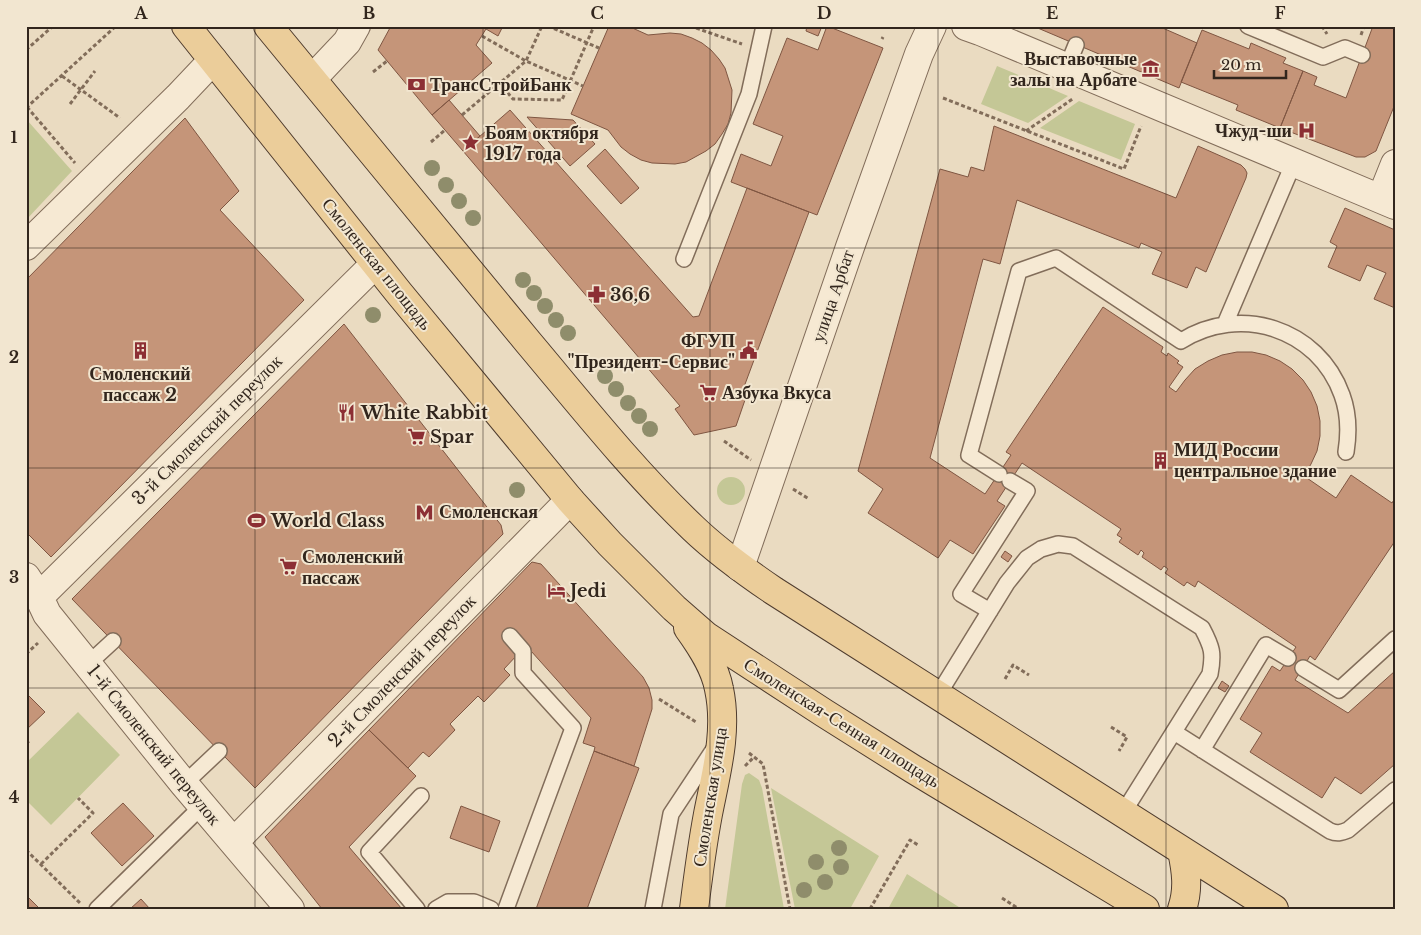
<svg xmlns="http://www.w3.org/2000/svg" width="1421" height="935" viewBox="0 0 1421 935" font-family="'Libre Baskerville',serif">
<rect width="100%" height="100%" fill="#eadbc1"/>
<path fill="#c4c796" d="M997 66 1068 96 1028 123 981 104Z
M1079 101 1135 124 1121 160 1040 128Z
M27 120 72 171 26 220V121Z
M717 491a14 14 0 1 1 28 0a14 14 0 1 1-28 0Z
M78 712 120 755 51 825 26 800V763Z
M749 773 759 780 762 788 784 909H725L742 784 745 775Z
M771 788 879 856 850 909H795Z
M907 874 962 909H888Z"/>
<path fill="#c59579" stroke="#7f5642" d="M391 26H503L498 36 486 29 476 45 492 63 432 115 378 50Z
M609 26H628L648 35 670 33 681 34 692 38 702 43 711 50 719 59 725 68 732 90 731 113 728 124 722 134 715 144 706 151 686 162 675 164 652 163 641 160 630 154 621 147 608 130 571 114Z
M807 26H822L818 36 806 31Z
M827 26 883 48 817 215 731 182 741 154 771 166 783 136 753 124 787 38 818 50Z
M1033 26H1158L1197 43 1179 88Z
M1373 26H1395V104L1376 151 1365 157H1356L1280 128 1303 71 1317 77 1314 85 1346 98Z
M1202 30 1249 49 1251 43 1274 53 1286 58 1283 63 1303 71 1280 128 1236 110 1238 105 1181 82Z
M449 100 480 136 463 151 432 115Z
M510 110 693 317 699 316 747 188 809 212 741 395 746 397 736 426 694 435 675 409 680 406 463 151Z
M527 117 573 120 595 144 570 166Z
M185 118 239 191 220 210 304 300 51 557 26 532V280Z
M994 126 1176 198 1198 146 1241 165 1245 169 1247 173 1246 178 1206 272 1196 267 1187 288 1152 274 1162 252 1141 243 1139 248 1017 200 1000 264 983 259 930 458 985 494 1011 455 1006 452 1103 307 1163 347 1161 352 1167 356 1168 353 1179 361 1177 363 1183 367 1169 387 1176 392 1185 380 1195 369 1208 361 1222 355 1237 352H1252L1266 355 1280 361 1292 369 1303 380 1311 392 1317 406 1320 421V436L1317 451 1311 464 1304 476 1336 498 1351 475 1392 503 1395 498V541L1315 660 1310 656 1295 680 1348 713 1395 671V764L1361 794 1335 777 1322 798 1250 752 1262 733 1240 719 1272 666 1280 671 1296 647 1198 581 1195 587 1187 582 1184 586 1165 573 1168 569 1164 566 1161 570 1142 557 1144 553 1141 550 1138 555 1119 542 1122 538 1117 535 1121 529 1022 463 997 501 1005 506 973 554 950 540 938 558 868 513 883 489 858 471 940 169 968 177 971 167 984 171Z
M605 149 639 188 621 204 587 166Z
M1345 208 1395 230V308L1374 299 1386 273 1367 265 1360 281 1328 267 1337 246 1330 242Z
M344 324 501 525 503 534 255 788 72 599Z
M1005 551 1012 556 1008 562 1001 557Z
M532 562 541 564 643 677 649 688 652 700V709L634 766 594 751 595 747 583 743 591 718 514 632 518 654 504 669 510 675 484 702 478 696 450 724 455 730 429 757 423 752 408 768 369 730Z
M1222 681 1229 686 1225 692 1218 688Z
M26 693 45 712 26 730Z
M369 730 416 776 349 847 402 909H322L265 837Z
M594 751 639 768 587 909H536Z
M123 803 154 836 122 866 91 833Z
M461 806 500 821 489 852 450 838Z
M29 898 40 909H26V901Z
M141 899 150 909H130Z"/>
<g fill="none" stroke-linecap="round" stroke-linejoin="round">
<defs>
<path id="lane" d="M1248 26 1323 57 1345 48 1362 55
M1067 67 1076 45
M684 259 749 94 764 26
M1225 324 1294 162
M999 474 969 455 1019 271 1056 258 1181 341C1240 304 1318 328 1342 395 1349 414 1349 433 1346 452
M990 611 961 594 1027 491 1010 481
M88 664 113 641
M1303 668 1339 690 1395 639
M938 695 1007 583 1027 558 1041 549 1058 544 1073 546 1202 628C1212 647 1214 653 1210 674L1123 813
M1174 732 1330 831C1337 834 1341 833 1348 830L1395 790
M1202 750 1266 645 1288 658
M184 784 219 751
M97 909 202 806
M417 909 369 852 421 796
M436 909 448 902H474L491 909
M506 909 573 728 523 673V651L510 636
M653 909 671 814 714 749"/>
<path id="street" d="M966 26 980 31 1395 205
M312 79 347 42 356 26
M1381 199 1395 164
M26 246 178 97 213 60
M740 567 850 247 919 54 932 26
M26 577 39 597 47 614 184 784 290 909
M39 597 375 264
M234 842 570 500"/>
<path id="primary" d="M186 26 399 293 570 500 610 544 674 608 706 636 824 713 913 769 1145 909
M268 26C355 131 441 237 528 342 581 405 633 471 693 528 718 552 746 572 774 591L1274 909
M688 628C701 646 715 667 719 689 728 731 716 773 708 814 702 846 698 877 694 909
M1182 909C1189 889 1186 870 1182 851"/>
</defs>
<use href="#lane" stroke="#826d5a" stroke-width="18"/>
<use href="#street" stroke="#826d5a" stroke-width="30"/>
<use href="#primary" stroke="#4f3c2e" stroke-width="30"/>
<path stroke="#826d5a" stroke-width="3" stroke-dasharray="4 2.5" stroke-linecap="butt" d="M548 26 599 48
M690 26 742 44
M1322 26 1327 34
M1361 35 1364 26
M482 36 526 61 583 86
M882 39 883 37
M26 50 53 26
M373 72 387 61
M62 76 120 118
M499 83 513 99 562 100 594 26
M943 98 1124 169 1141 126
M70 104 95 71
M27 107 75 163
M26 108 116 26
M462 115 526 61 542 26
M1026 131 1074 98
M431 142 445 130
M724 441 751 460
M793 489 809 499
M26 654 38 643
M1005 679 1013 665 1029 675
M659 699 696 722
M1111 727 1127 737 1119 751
M26 744 30 740
M749 753 763 764 790 909
M745 766 754 757
M26 850 80 903
M41 864 93 813 78 798
M1002 898 1019 909
M870 909 910 840 918 845"/>
<use href="#lane" stroke="#f6e9d3" stroke-width="15"/>
<use href="#street" stroke="#f6e9d3" stroke-width="28"/>
<use href="#primary" stroke="#ebcd9a" stroke-width="28"/>
</g>
<g fill="#8f8d6b">
<circle cx="432" cy="168" r="8"/>
<circle cx="446" cy="185" r="8"/>
<circle cx="459" cy="201" r="8"/>
<circle cx="473" cy="218" r="8"/>
<circle cx="523" cy="280" r="8"/>
<circle cx="534" cy="293" r="8"/>
<circle cx="545" cy="306" r="8"/>
<circle cx="373" cy="315" r="8"/>
<circle cx="556" cy="320" r="8"/>
<circle cx="568" cy="333" r="8"/>
<circle cx="605" cy="376" r="8"/>
<circle cx="616" cy="389" r="8"/>
<circle cx="628" cy="403" r="8"/>
<circle cx="639" cy="416" r="8"/>
<circle cx="650" cy="429" r="8"/>
<circle cx="517" cy="490" r="8"/>
<circle cx="839" cy="848" r="8"/>
<circle cx="816" cy="862" r="8"/>
<circle cx="841" cy="867" r="8"/>
<circle cx="825" cy="882" r="8"/>
<circle cx="804" cy="890" r="8"/>
</g>
<path fill="none" stroke="#32261d" stroke-width="1" stroke-opacity="0.55" d="M255 26V909M483 26V909M710 26V909M938 26V909M1166 26V909M26 248H1395M26 468H1395M26 688H1395"/>
<defs>
<symbol id="museum-bare" viewBox="-9 -9 18 18"><path d="M0-6L6-3V-2H-6V-3ZM-5-1h2V3h-2ZM-1-1h2V3h-2ZM3-1h2V3H3ZM-6 4H6V6H-6Z" fill="#8c2f34" stroke="#f2e6d0" stroke-width="2.5" paint-order="stroke"/></symbol>
<symbol id="bank-bare" viewBox="-9 -9 18 18"><path d="M-6-4H6V4H-6ZM0-2.3a2.3 2.3 0 1 0 0 4.6a2.3 2.3 0 1 0 0-4.6Z" fill="#8c2f34" stroke="#f2e6d0" stroke-width="2.5" paint-order="stroke"/></symbol>
<symbol id="hospital-bare" viewBox="-9 -9 18 18"><path d="M-5-5h3v3.5h4V-5h3V5h-3V1.5h-4V5h-3Z" fill="#8c2f34" stroke="#f2e6d0" stroke-width="2.5" paint-order="stroke"/></symbol>
<symbol id="sight-bare" viewBox="-9 -9 18 18"><path d="M0-6L1.8-2.2L6-1.7L2.9 1.2L3.7 5.4L0 3.3L-3.7 5.4L-2.9 1.2L-6-1.7L-1.8-2.2Z" fill="#8c2f34" stroke="#f2e6d0" stroke-width="2.5" paint-order="stroke"/></symbol>
<symbol id="pharmacy-bare" viewBox="-9 -9 18 18"><path d="M-2-6h4v4h4v4h-4v4h-4v-4h-4v-4h4Z" fill="#8c2f34" stroke="#f2e6d0" stroke-width="2.5" paint-order="stroke"/></symbol>
<symbol id="building-bare" viewBox="-9 -9 18 18"><path d="M-4-6H4V6H1V3H-1V6H-4ZM-2.5-4.3h1.7v1.8h-1.7ZM.8-4.3h1.7v1.8H.8ZM-2.5-1h1.7V.8h-1.7ZM.8-1h1.7V.8H.8Z" fill="#8c2f34" stroke="#f2e6d0" stroke-width="2.5" paint-order="stroke"/></symbol>
<symbol id="civic-bare" viewBox="-9 -9 18 18"><path d="M-.6-6.5H3V-4.5H.6V-3L4-1V1h2V6H-6V1h2V-1L-.6-3ZM-1.2 2.5V6h2.4V2.5Z" fill="#8c2f34" stroke="#f2e6d0" stroke-width="2.5" paint-order="stroke"/></symbol>
<symbol id="supermarket-bare" viewBox="-9 -9 18 18"><path d="M-6-5.5h2.5l.6 2H6L4.5 2H-2.5L-4.4-4H-6ZM-1.5 3.2a1.3 1.3 0 1 0 .1 0ZM3 3.2a1.3 1.3 0 1 0 .1 0Z" fill="#8c2f34" stroke="#f2e6d0" stroke-width="2.5" paint-order="stroke"/></symbol>
<symbol id="restaurant-bare" viewBox="-9 -9 18 18"><path d="M-5-6h1v4h1v-4h1v4h1v-4h1v5L-1.5 .5V6h-2V.5L-5-1ZM5-6V6H3V1.5H1.5Q1.5-4 5-6Z" fill="#8c2f34" stroke="#f2e6d0" stroke-width="2.5" paint-order="stroke"/></symbol>
<symbol id="metro-bare" viewBox="-9 -9 18 18"><path d="M-5.5 5V-5H-3L0 0L3-5H5.5V5H3V-.5L0 4L-3-.5V5Z" fill="#8c2f34" stroke="#f2e6d0" stroke-width="2.5" paint-order="stroke"/></symbol>
<symbol id="stadium-bare" viewBox="-9 -9 18 18"><path d="M0-5a6.5 5 0 1 0 0 10a6.5 5 0 1 0 0-10ZM-3.5-1.8h7v3.6h-7Z" fill="#8c2f34" stroke="#f2e6d0" stroke-width="2.5" paint-order="stroke"/></symbol>
<symbol id="hotel-bare" viewBox="-9 -9 18 18"><path d="M-6-4.5h1.5V1H6V5H4.5V3h-9V5H-6ZM-4 0a1.8 1.8 0 1 1 3.6 0ZM.5 0V-2.5h3Q6-2.5 6 0Z" fill="#8c2f34" stroke="#f2e6d0" stroke-width="2.5" paint-order="stroke"/></symbol>
</defs>
<g fill-rule="evenodd">
<use href="#museum-bare" x="1138" y="56" width="25" height="25"/>
<use href="#bank-bare" x="404" y="72" width="25" height="25"/>
<use href="#hospital-bare" x="1294" y="118" width="25" height="25"/>
<use href="#sight-bare" x="458" y="130" width="25" height="25"/>
<use href="#pharmacy-bare" x="584" y="282" width="25" height="25"/>
<use href="#building-bare" x="128" y="338" width="25" height="25"/>
<use href="#civic-bare" x="736" y="338" width="25" height="25"/>
<use href="#supermarket-bare" x="696" y="380" width="25" height="25"/>
<use href="#restaurant-bare" x="334" y="400" width="25" height="25"/>
<use href="#supermarket-bare" x="404" y="424" width="25" height="25"/>
<use href="#building-bare" x="1148" y="448" width="25" height="25"/>
<use href="#metro-bare" x="412" y="500" width="25" height="25"/>
<use href="#stadium-bare" x="244" y="508" width="25" height="25"/>
<use href="#supermarket-bare" x="276" y="554" width="25" height="25"/>
<use href="#hotel-bare" x="544" y="578" width="25" height="25"/>
</g>
<g text-anchor="middle" stroke-width="4" stroke-linejoin="round" paint-order="stroke">
<g font-size="18" font-weight="bold" fill="#32261d" stroke="#f2e6d0" text-anchor="start">
<text x="1137" y="65" text-anchor="end">Выставочные<tspan x="1137" dy="21">залы на Арбате</tspan></text>
<text x="430" y="91">ТрансСтройБанк</text>
<text x="1292" y="137" text-anchor="end">Чжуд-ши</text>
<text x="485" y="139">Боям октября<tspan x="485" dy="21">1917 года</tspan></text>
<text x="610" y="301">36,6</text>
<text x="735" y="347" text-anchor="end">ФГУП<tspan x="735" dy="21">"Президент-Сервис"</tspan></text>
<text x="140" y="380" text-anchor="middle">Смоленский<tspan x="140" dy="21">пассаж 2</tspan></text>
<text x="722" y="399">Азбука Вкуса</text>
<text x="361" y="419">White Rabbit</text>
<text x="430" y="443">Spar</text>
<text x="1174" y="456">МИД России<tspan x="1174" dy="21">центральное здание</tspan></text>
<text x="439" y="518">Смоленская</text>
<text x="271" y="527">World Class</text>
<text x="302" y="563">Смоленский<tspan x="302" dy="21">пассаж</tspan></text>
<text x="570" y="597">Jedi</text>
</g>
<g font-size="18" fill="#32261d" stroke="#f2e6d0">
<text transform="translate(377 264) rotate(51)" y="6">Смоленская площадь</text>
<text transform="translate(833 296) rotate(-71)" y="6">улица Арбат</text>
<text transform="translate(207 430) rotate(-45)" y="6">3-й Смоленский переулок</text>
<text transform="translate(402 671) rotate(-46)" y="6">2-й Смоленский переулок</text>
<text transform="translate(842 723) rotate(32)" y="6">Смоленская-Сенная площадь</text>
<text transform="translate(154 745) rotate(51)" y="6">1-й Смоленский переулок</text>
<text transform="translate(710 797) rotate(-81)" y="6">Смоленская улица</text>
</g>
</g>
<rect width="1421" height="935" fill="none" stroke="#f2e6d0" stroke-width="55"/>
<path d="M1214 70v8h72v-8" fill="none" stroke="#32261d" stroke-width="2.5"/>
<text x="1221" y="70" font-size="15" fill="#32261d" stroke="#f2e6d0" stroke-width="4" paint-order="stroke">20 m</text>
<rect x="28" y="28" width="1366" height="880" fill="none" stroke="#32261d" stroke-width="2"/>
<g font-size="16" text-anchor="middle" font-weight="bold" fill="#32261d">
<text x="141" y="19">A</text>
<text x="369" y="19">B</text>
<text x="597" y="19">C</text>
<text x="824" y="19">D</text>
<text x="1052" y="19">E</text>
<text x="1280" y="19">F</text>
<text x="14" y="143">1</text>
<text x="14" y="363">2</text>
<text x="14" y="583">3</text>
<text x="14" y="803">4</text>
</g>
</svg>
